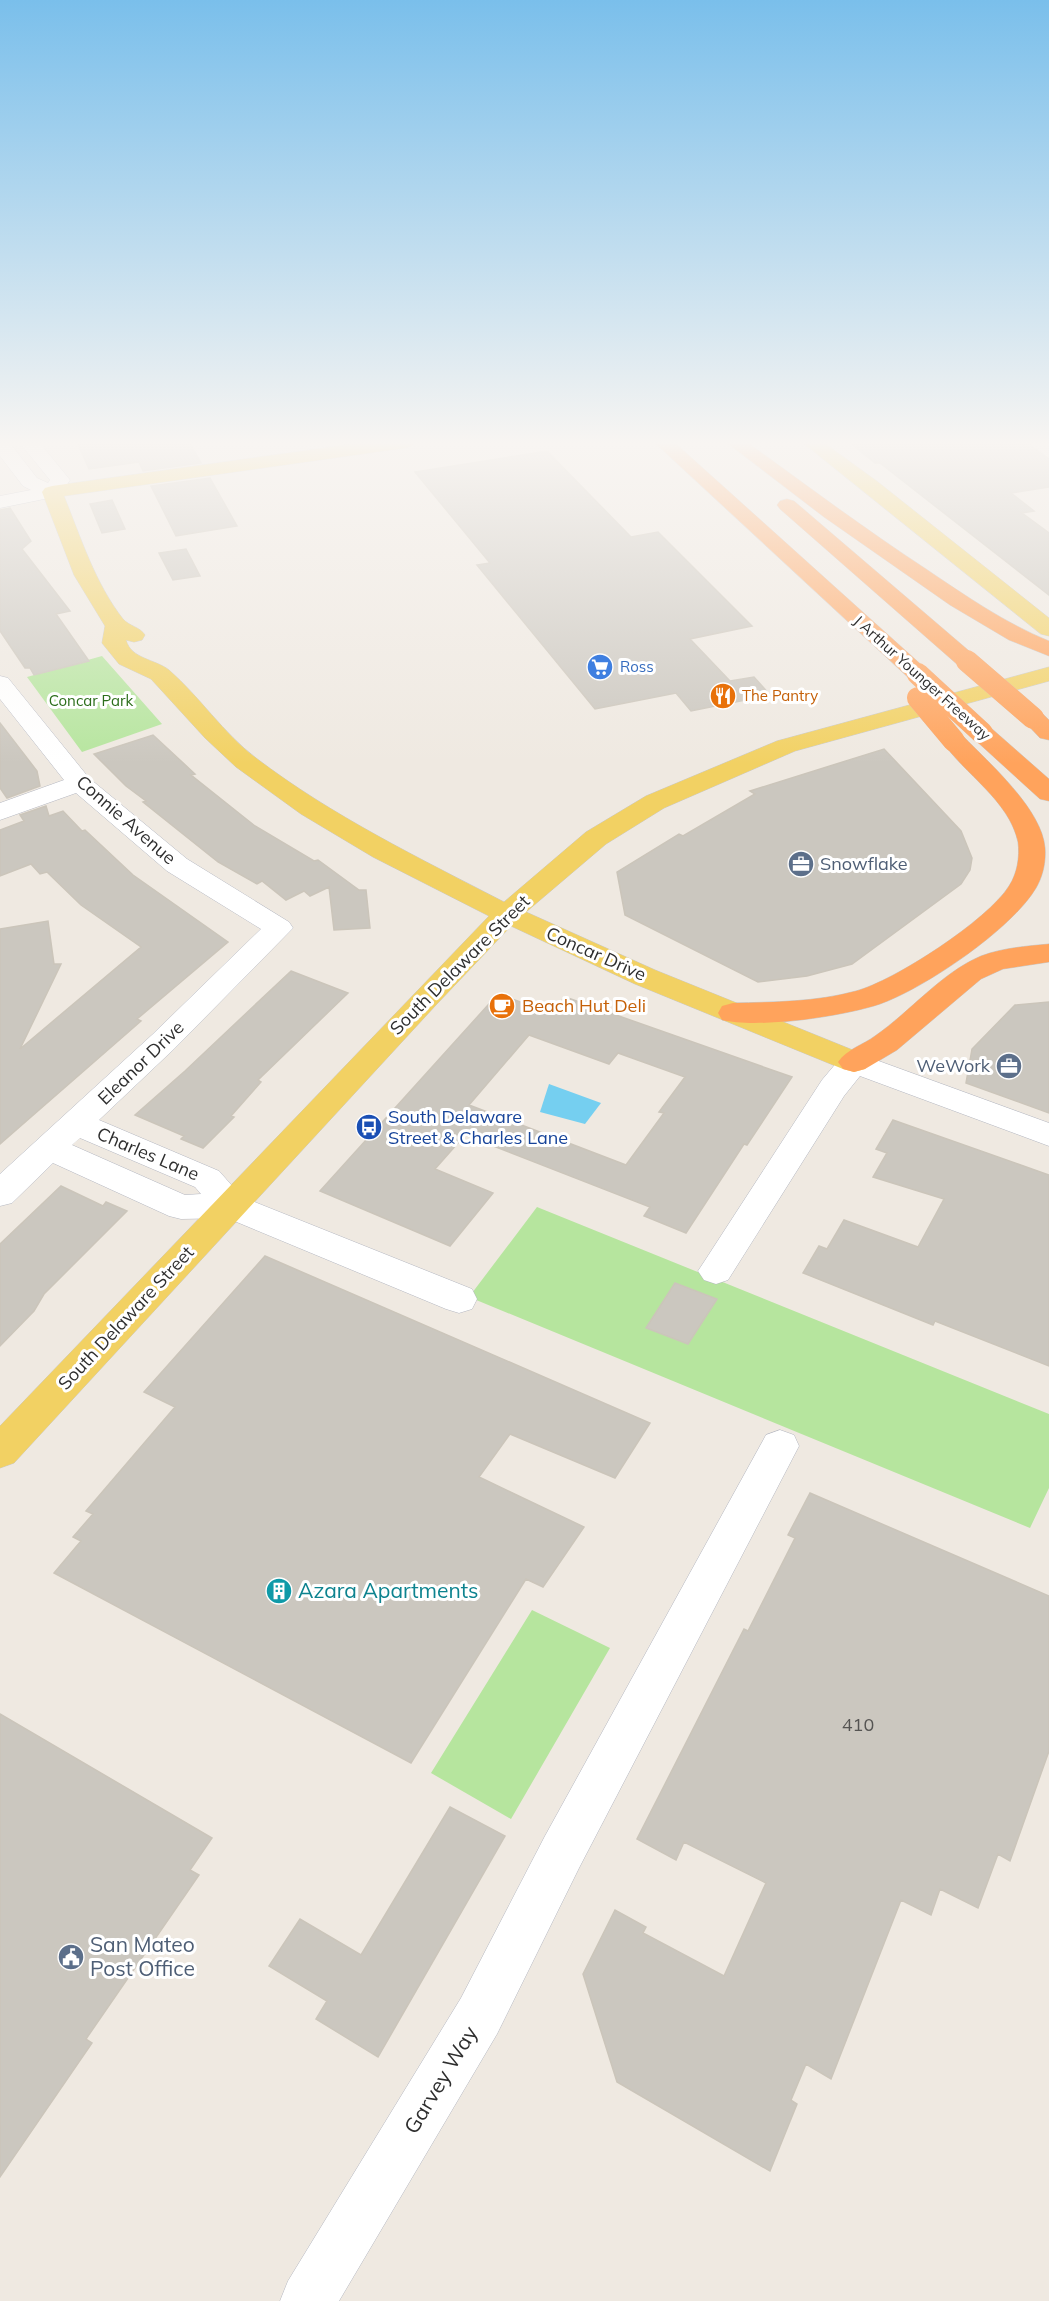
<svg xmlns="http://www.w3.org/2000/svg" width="1049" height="2301" viewBox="0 0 1049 2301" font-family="Mulish,sans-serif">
<rect width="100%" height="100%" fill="#efe9e1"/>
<path fill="#b6e59e" d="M102 656 162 724 82 752 27 677Z
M537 1207 1049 1414V1488L1030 1528 469 1297Z
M532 1610 610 1648 511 1819 431 1773Z"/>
<path fill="#75cff0" d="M549 1084 601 1103 585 1124 540 1112Z"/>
<path fill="#cbc7bf" stroke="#cbc5ba" stroke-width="1.5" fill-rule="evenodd" d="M77 442H189L201 463 143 471 139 462 89 469Z
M849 442H1026L1049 459V487L1011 493 1034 511 1022 513 1049 533V595L880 463H875Z
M547 451 631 537 658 532 752 626 690 639 730 681 754 677 770 695 691 711 676 693 595 709 477 565 490 563 415 472Z
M210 478 237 526 176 536 151 486Z
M112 500 125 529 102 533 90 504Z
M10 508 31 541 22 549 70 611 56 614 89 661 34 675 30 668H25L0 631V510Z
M186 549 200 576 173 580 159 553Z
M0 723 37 771 40 786 7 798 0 788Z
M153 735 195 774 191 775 255 826 314 861 318 860 359 890H366L370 928 334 930 329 887 310 896 304 891 286 900 262 881 257 884 218 862 143 802 146 801 126 786 94 754Z
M884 749 961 831 972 858 970 870 961 884 852 964 807 976 758 982 625 915 617 872 679 834 683 836 755 794 750 791Z
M46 806 49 816 63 811 82 831 85 830 133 875 228 942 137 1019 141 1021 0 1144V929L48 921 54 964H61L20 1049 141 947 81 905 47 872 40 874 31 864 0 876V830L24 821 20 815Z
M291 971 348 993 258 1080 261 1082 231 1116 234 1117 203 1148 181 1139 184 1136 135 1115 185 1071Z
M498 994 551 1013 565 997 792 1077 747 1145 744 1144 686 1233 644 1216 650 1207 465 1135 435 1169 493 1193 450 1246 320 1191ZM529 1035 609 1064 618 1053 685 1077 659 1112 664 1113 626 1165 469 1105Z
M1049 1002V1113L966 1083 972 1049 1015 1005Z
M893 1120 1049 1175V1366L935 1321 933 1325 803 1273 819 1246 827 1249 844 1220 918 1247 944 1199 873 1177 887 1153 876 1149Z
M61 1186 103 1206 106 1202 127 1211 44 1294 34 1311 0 1346V1244Z
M265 1256 650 1423 615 1478 510 1434 479 1477 584 1527 543 1587 526 1579 411 1763 54 1573 81 1541 73 1537 93 1514 86 1511 175 1407 144 1392Z
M675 1283 717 1299 688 1344 646 1328Z
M810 1493 1049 1596V1751L1010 1861 998 1854 978 1908 940 1889 931 1915 901 1900 831 2079 806 2064 791 2100 797 2104 770 2171 617 2082 583 1974 615 1910 646 1927 643 1933 724 1976 766 1883 684 1842 676 1860 637 1839 744 1629 748 1631 795 1538 788 1535Z
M0 1714 212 1838 190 1870 199 1875 86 2039 92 2043 0 2177Z
M450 1807 505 1836 378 2057 316 2019 327 2001 269 1966 300 1919 361 1955Z"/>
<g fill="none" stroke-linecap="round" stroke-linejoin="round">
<defs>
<path id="minor" d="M0 442H9L37 478 48 483 50 480 19 442H39L70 480 59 496 0 508V496L31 490 23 486 0 456Z
M0 676 8 678 89 778 187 859 289 922 293 928 175 1048 99 1120 219 1171 242 1197 472 1289 477 1299 472 1309 459 1313 446 1309 227 1218 181 1219 169 1216 53 1163 12 1203 0 1206V1174L153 1034 261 929 167 871 76 793 0 820V803L64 780 0 699ZM80 1138 195 1187 201 1194 185 1195 72 1145Z
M854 1052 1049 1123V1146L860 1076 844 1096 728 1280 716 1284 704 1280 698 1271 704 1262 822 1080 843 1055Z
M780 1430 794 1435 799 1446 579 1868 497 2034 339 2301H280L288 2281 461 1998 545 1836 766 1435Z"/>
<path id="major" d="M366 442H415L412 446 405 448 64 496C81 538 95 583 123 619 129 626 140 627 145 635L142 640 134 642 126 640C131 659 155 659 169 670 200 697 223 733 256 758 332 816 419 858 504 902L586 832 646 796 777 741 1049 667V681L795 751 664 808 606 844 526 912 655 970 865 1055 870 1062 865 1069 854 1072 843 1069 635 984 511 926 436 1005 14 1463 0 1468V1426L489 916 373 857 301 814 236 767 205 738 151 679 119 664 102 643 105 626 74 575 42 492 45 488 52 486Z
M802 442H823L878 482 1049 618V636L1041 634Z"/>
<path id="highway" d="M654 442H674L926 669 930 674 926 679 918 681 910 679Z
M726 442H747C806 485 865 529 926 569 966 596 1005 623 1049 641V656L1009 640 950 605 824 517Z
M787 499 794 501 975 656 979 661 975 666 967 668 959 666 780 509 777 505 780 501Z
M1033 711 1042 713 1049 720V740L1040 738 1021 718 1024 713Z
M982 726 991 728 1049 779V801L1040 799 973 738 970 733 973 728Z
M954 734 963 736C989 763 1042 809 1045 848 1046 862 1043 876 1036 888 1012 929 925 988 880 1004 844 1016 759 1029 722 1020L718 1013 722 1006 733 1003C774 1002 816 1002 856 991 894 981 988 920 1009 886 1017 874 1020 857 1018 842 1009 800 964 774 942 741L945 736Z
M1049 944V962L1003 969 981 979 897 1050 865 1069 854 1072 843 1069 838 1062C847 1049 863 1045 875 1036 911 1011 941 973 981 956 1002 948 1027 946 1049 944Z"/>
</defs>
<use href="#minor" stroke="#b4b7c1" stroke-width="1"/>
<use href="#major" stroke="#c9c9c9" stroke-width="1"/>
<use href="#highway" stroke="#c9c9c9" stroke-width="1"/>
<use href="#minor" fill="#fff" fill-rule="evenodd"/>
<use href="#major" fill="#f2d163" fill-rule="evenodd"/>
<use href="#highway" fill="#ffa35c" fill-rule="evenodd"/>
<defs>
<path id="highway-bridge" d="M967 661 1033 718
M918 674 982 733
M918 698 954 741"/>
</defs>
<use href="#highway-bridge" stroke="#c9c9c9" stroke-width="22" stroke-linecap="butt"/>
<use href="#highway-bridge" stroke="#ffa35c" stroke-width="22"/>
</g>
<linearGradient id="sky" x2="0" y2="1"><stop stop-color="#7abfeb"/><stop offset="0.58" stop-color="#f8f5f2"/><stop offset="1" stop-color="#f8f5f2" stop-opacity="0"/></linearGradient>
<rect width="1049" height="764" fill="url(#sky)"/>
<defs>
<symbol id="supermarket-disc" viewBox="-11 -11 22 22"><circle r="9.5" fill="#3f7fe0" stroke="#fff"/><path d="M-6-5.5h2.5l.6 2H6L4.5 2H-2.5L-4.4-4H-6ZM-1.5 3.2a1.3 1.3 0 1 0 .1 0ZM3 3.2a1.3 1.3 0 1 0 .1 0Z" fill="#fff"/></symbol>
<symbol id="restaurant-disc" viewBox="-11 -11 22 22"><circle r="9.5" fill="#e8710a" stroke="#fff"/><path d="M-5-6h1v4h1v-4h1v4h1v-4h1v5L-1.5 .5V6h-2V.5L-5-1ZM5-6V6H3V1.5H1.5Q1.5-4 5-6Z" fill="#fff"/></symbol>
<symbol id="office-disc" viewBox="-11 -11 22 22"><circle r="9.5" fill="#5c6f8a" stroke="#fff"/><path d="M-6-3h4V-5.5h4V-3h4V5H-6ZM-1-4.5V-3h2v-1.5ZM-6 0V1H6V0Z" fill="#fff"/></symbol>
<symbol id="cafe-disc" viewBox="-11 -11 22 22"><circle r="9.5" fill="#e8710a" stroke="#fff"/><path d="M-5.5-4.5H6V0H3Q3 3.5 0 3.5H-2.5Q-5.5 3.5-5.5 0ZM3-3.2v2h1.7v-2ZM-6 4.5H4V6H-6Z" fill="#fff"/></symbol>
<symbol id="bus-disc" viewBox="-11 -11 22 22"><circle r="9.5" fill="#1a4fb4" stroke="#fff"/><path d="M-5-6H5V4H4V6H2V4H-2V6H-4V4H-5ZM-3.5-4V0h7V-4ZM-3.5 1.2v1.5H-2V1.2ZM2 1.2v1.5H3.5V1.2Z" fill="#fff"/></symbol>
<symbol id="building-disc" viewBox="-11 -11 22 22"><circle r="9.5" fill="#0f9aa8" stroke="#fff"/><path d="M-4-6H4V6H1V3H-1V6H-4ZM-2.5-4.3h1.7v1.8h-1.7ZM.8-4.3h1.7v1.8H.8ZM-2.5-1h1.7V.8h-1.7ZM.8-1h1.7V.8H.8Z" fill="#fff"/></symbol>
<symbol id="civic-disc" viewBox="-11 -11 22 22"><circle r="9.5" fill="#5c6f8a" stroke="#fff"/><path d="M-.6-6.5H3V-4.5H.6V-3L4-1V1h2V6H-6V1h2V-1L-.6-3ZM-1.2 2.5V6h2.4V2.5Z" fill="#fff"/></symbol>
</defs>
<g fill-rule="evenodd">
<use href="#supermarket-disc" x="585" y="652" width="30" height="30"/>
<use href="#restaurant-disc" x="708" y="681" width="30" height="30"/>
<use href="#office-disc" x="786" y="849" width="30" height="30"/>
<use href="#cafe-disc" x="487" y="991" width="30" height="30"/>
<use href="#office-disc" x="994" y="1051" width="30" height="30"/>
<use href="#bus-disc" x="354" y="1112" width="30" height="30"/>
<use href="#building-disc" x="264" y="1576" width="30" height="30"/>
<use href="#civic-disc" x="56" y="1942" width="30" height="30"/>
</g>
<g text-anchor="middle" stroke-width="6" stroke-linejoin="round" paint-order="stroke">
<g font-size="15" fill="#366cbe" stroke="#fff" text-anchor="start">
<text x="620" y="672">Ross</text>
</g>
<g font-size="15" fill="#2e2e2e" stroke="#fff">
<text transform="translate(922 678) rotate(42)" y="5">J Arthur Younger Freeway</text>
</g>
<g font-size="15" fill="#c56008" stroke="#fff" text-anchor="start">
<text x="742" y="701">The Pantry</text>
</g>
<g font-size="15" fill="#2c6e1b" stroke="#fff">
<text x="91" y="706">Concar Park</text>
</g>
<g font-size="18" fill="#2e2e2e" stroke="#fff">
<text transform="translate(126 820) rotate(41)" y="6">Connie Avenue</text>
<text transform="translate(596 954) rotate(24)" y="6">Concar Drive</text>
<text transform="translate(460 965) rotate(-45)" y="6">South Delaware Street</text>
<text transform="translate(141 1063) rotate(-44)" y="6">Eleanor Drive</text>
<text transform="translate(148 1154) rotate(23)" y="6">Charles Lane</text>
<text transform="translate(126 1318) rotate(-47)" y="6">South Delaware Street</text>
</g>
<g font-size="18" fill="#4e5e75" stroke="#fff" text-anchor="start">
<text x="820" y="870">Snowflake</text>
<text x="990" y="1072" text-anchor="end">WeWork</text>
</g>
<g font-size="18" fill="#c56008" stroke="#fff" text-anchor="start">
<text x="522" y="1012">Beach Hut Deli</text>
</g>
<g font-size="18" fill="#164399" stroke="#fff" text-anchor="start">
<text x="388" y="1123">South Delaware<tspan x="388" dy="21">Street &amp; Charles Lane</tspan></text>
</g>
<g font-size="18" fill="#555452">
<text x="858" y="1731">410</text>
</g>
<g font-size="21" fill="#0d838f" stroke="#fff" text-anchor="start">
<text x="298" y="1598">Azara Apartments</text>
</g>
<g font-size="21" fill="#4e5e75" stroke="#fff" text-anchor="start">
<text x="90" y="1952">San Mateo<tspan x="90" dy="24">Post Office</tspan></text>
</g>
<g font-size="21" fill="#2e2e2e" stroke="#fff">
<text transform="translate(441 2080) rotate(-59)" y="7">Garvey Way</text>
</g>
</g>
</svg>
